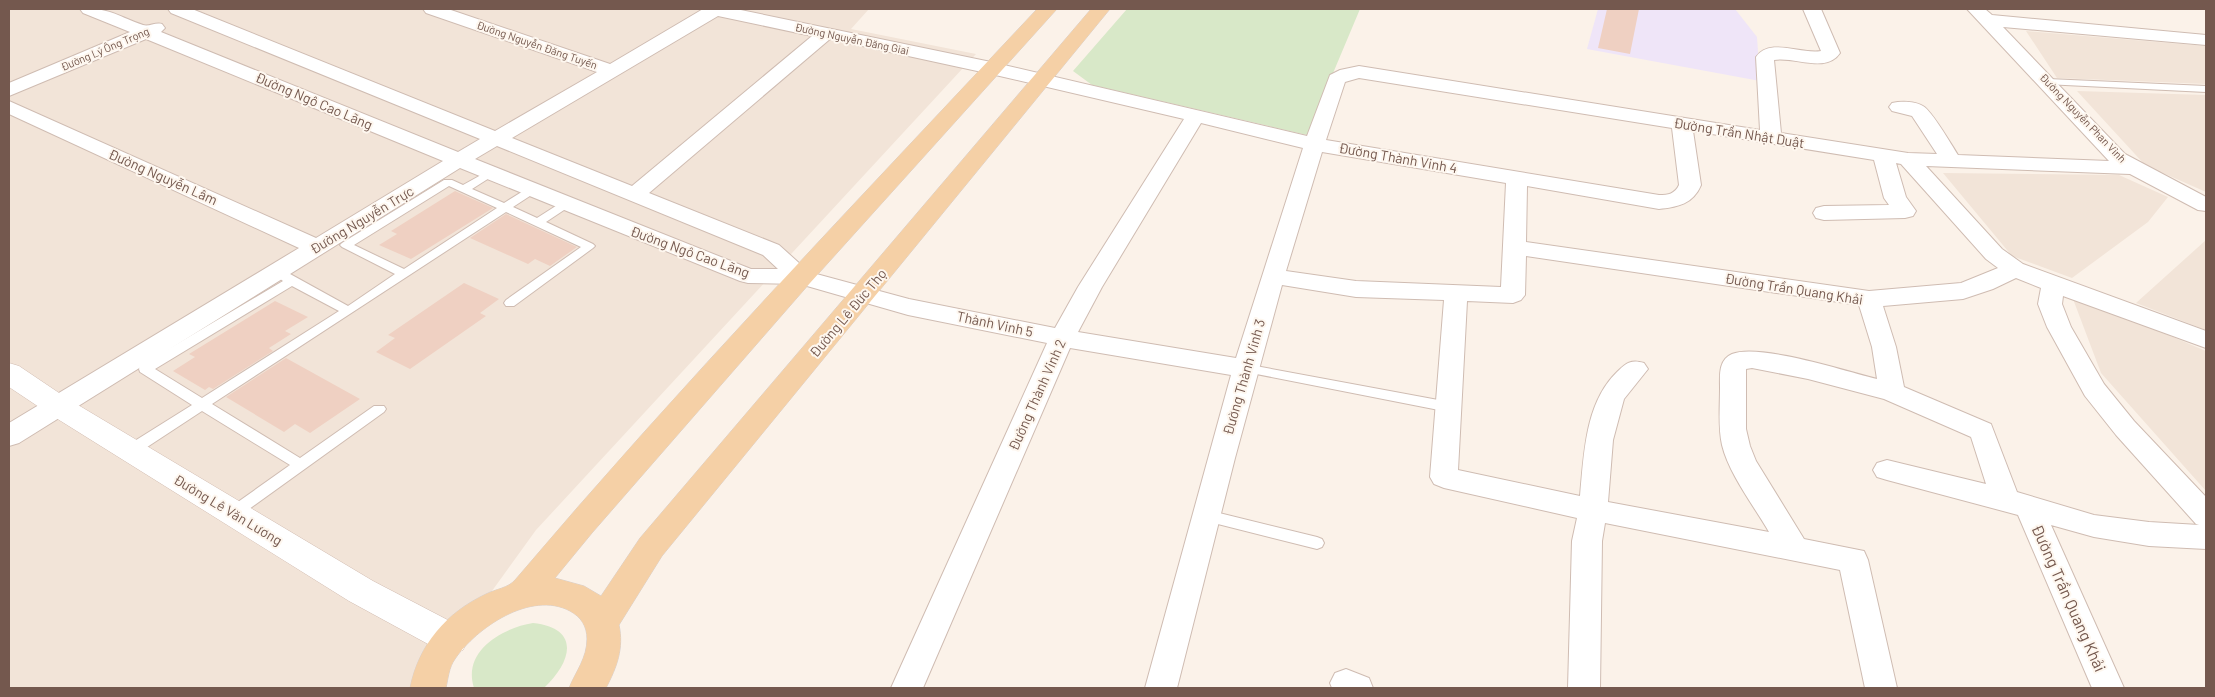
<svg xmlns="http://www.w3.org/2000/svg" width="2215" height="697" viewBox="0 0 2215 697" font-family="Barlow,sans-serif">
<rect width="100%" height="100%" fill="#fbf2e9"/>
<path fill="#f2e4d8" d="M9 9H869L851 29 976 54 536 530 422 688H9Z
M2026 31 2206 46V84L2057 78Z
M2077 91 2206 95V192L2145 165Z
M1943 173 2119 175 2168 197 2148 222 2072 278 2012 256Z
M2206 240V330L2136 303Z
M2073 299 2147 326 2206 351V491L2101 373Z"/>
<path fill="#efe5f8" d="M1598 9H1735L1757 37 1760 81 1587 49Z"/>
<path fill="#d8e8c8" d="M1127 9H1360L1307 135 1092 85 1073 71Z
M533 623C581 628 572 662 544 688H474C462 651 502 628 533 623Z"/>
<path fill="#efd0c2" d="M1607 9H1639L1630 54 1598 48Z
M455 191 493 208 411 259 379 245 397 234 391 231Z
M506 214 577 247 550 266 535 259 528 264 470 238Z
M464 283 499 299 480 313 486 316 410 369 376 352 395 338 388 335Z
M275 301 308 317 285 331 291 334 269 348 273 351 213 389 209 387 205 390 173 371 195 357 189 354Z
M286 358 360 399 310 433 295 424 284 432 226 397Z"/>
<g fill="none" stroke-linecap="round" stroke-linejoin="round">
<defs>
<path id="service" d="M2048 79 2206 86V92L2045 84V80Z
M490 170 495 173 494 175 472 189 504 203 528 188H536L537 190 536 192 513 207 537 218 562 202H570L571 204 570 206 546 222 593 244 595 246 593 248 514 306H506L504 303 506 300 581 247 506 212 212 404 300 458 374 406H384L386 409 384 412 238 517 233 519 228 517 226 513 228 509 290 465 202 411 135 455H125L123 451 125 447 192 405 140 372 139 369 140 366 283 281 271 272 273 269H281L348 306 395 274 342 247 340 245 342 243 444 180H452L463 185ZM449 186 497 208 404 269 354 245ZM292 286 339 311 202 398 155 369Z
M1245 364 1449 402 1454 404 1456 407 1454 410 1449 412 1241 371 1239 368Z
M1207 510 1317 537 1322 539 1324 543 1322 547 1317 549 1202 520 1200 516 1202 512Z"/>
<path id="minor" d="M80 9C109 7 117 16 143 25 149 27 155 22 162 24L165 28 161 32 458 152 480 139 171 13 168 9H192L495 131 597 72 426 13 423 9H448L610 64 703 9H736L991 62 1307 136 1330 75 1340 70 1359 66 1760 130 1756 57C1770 37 1802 55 1821 51L1803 9H1821L1840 53C1826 74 1794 56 1774 60L1781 133 1908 153 1937 154 1912 116 1892 111 1889 107 1892 103C1901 101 1915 101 1923 106 1932 111 1951 144 1958 155L2109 161 1967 9H1985L1992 15 2206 35V45L2003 27 2125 154 2206 197V211L2198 210 2130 174 1926 166 2002 249 2023 264 2206 331V348L2063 296 2062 304 2071 327 2104 384 2134 421 2206 497V549L2149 546 2094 537 2051 525 2124 688H2092L2018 515 1887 480 1877 477 1873 470 1877 463 1887 460 1986 484 1971 437 1884 399 1808 379 1752 368 1746 369V429L1750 446 1756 461 1804 539 1864 551 1868 560 1897 688H1865L1840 570 1605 523 1602 541 1600 688H1568L1572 541 1577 518 1444 488 1434 484 1430 477 1444 300 1356 297 1282 285 1235 458 1177 688H1145L1231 375 1070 348 923 688H891L1047 343 908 315 800 284 748 283 740 281 460 168 19 443 9 446V423L299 248 9 114V101L316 238 443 161 146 39 9 96V83L130 32 83 13ZM718 16 812 36 632 186 512 138ZM830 39 991 74 1184 119 1078 287 1055 328 909 299 809 272 779 245 649 193ZM1359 78 1672 128 1679 185C1675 194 1668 195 1659 195L1326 140 1345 82ZM1201 123 1303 148 1236 358 1078 332 1102 287ZM1693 131 1874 160 1884 198 1889 205 1824 206 1816 208 1813 213 1816 218 1824 220 1905 218 1913 216 1916 211 1906 197 1896 163 1901 164 1986 259 1998 268 1961 283 1869 291 1526 242 1527 186 1659 209C1678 207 1693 204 1701 185ZM497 146 763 255 778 269H751L475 159ZM1322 152 1506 183 1501 287 1356 281 1286 271ZM1526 256 1859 305 1872 347 1877 379C1845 371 1759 343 1732 354 1718 360 1720 376 1720 388 1720 407 1718 427 1722 445 1729 474 1754 506 1769 532L1608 502 1613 440 1624 399 1648 369 1644 363C1631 359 1626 363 1617 372 1585 403 1584 454 1580 496L1458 470 1467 301 1513 303 1521 300 1525 295ZM2016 278 2041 288 2038 304 2047 327 2085 396 2116 435 2196 524 2199 525 2149 522 2094 515 2017 492 1991 424 1904 387 1896 347 1883 306 1963 299 1993 289Z
M1346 669 1369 678 1373 688H1332L1330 683 1335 673Z"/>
<path id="secondary" d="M9 363 19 366 68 399 373 581 463 628 468 639 463 650 451 654 439 650 349 601 48 413 9 387Z"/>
<path id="primary" d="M1037 9H1057L810 283 592 533 555 578 584 586 601 596 640 538 1091 9H1110L662 556 619 625C624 648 617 667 606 688H569C576 671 587 658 587 639 587 626 581 617 570 611 531 590 476 628 455 659 449 667 448 679 446 688H410C419 644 446 613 486 594 496 589 508 588 515 580 682 383 861 197 1037 9Z"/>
</defs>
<use href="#service" stroke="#cfbcb2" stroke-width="2"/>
<use href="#minor" stroke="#cfbcb2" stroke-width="2"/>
<use href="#secondary" stroke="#d1bbb0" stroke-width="1"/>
<use href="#primary" stroke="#d8d0cd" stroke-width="1"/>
<use href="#service" fill="#fff" fill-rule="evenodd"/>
<use href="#minor" fill="#fff" fill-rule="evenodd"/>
<use href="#secondary" fill="#fff" fill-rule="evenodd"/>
<use href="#primary" fill="#f5d0a6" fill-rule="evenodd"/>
</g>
<g text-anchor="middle" stroke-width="4" stroke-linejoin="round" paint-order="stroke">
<g font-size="11" fill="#74584e" stroke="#fef7ef">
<text transform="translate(852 39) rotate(12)" y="4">Đường Nguyễn Đăng Giai</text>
<text transform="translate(537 45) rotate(19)" y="4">Đường Nguyễn Đăng Tuyến</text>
<text transform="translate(105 49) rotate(-23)" y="4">Đường Lý Ông Trọng</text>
<text transform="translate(2083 118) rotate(46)" y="4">Đường Nguyễn Phan Vinh</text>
</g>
<g font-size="14" fill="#74584e" stroke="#fef7ef">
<text transform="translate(314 101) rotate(23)" y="5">Đường Ngô Cao Lãng</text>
<text transform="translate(1739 133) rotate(9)" y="5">Đường Trần Nhật Duật</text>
<text transform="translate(1398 158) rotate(10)" y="5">Đường Thành Vinh 4</text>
<text transform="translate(163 177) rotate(24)" y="5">Đường Nguyễn Lâm</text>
<text transform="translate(362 220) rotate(-31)" y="5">Đường Nguyễn Trực</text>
<text transform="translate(690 252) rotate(20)" y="5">Đường Ngô Cao Lãng</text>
<text transform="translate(1794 289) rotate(9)" y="5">Đường Trần Quang Khải</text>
<text transform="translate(848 313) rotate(-50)" y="5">Đường Lê Đức Thọ</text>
<text transform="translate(995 324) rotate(12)" y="5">Thành Vinh 5</text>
<text transform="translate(1244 377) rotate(-74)" y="5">Đường Thành Vinh 3</text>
<text transform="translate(1037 395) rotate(-66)" y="5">Đường Thành Vinh 2</text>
<text transform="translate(228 510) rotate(31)" y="5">Đường Lê Văn Lương</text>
</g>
<g font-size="16" fill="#74584e" stroke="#fef7ef">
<text transform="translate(2069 598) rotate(66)" y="6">Đường Trần Quang Khải</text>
</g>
</g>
<rect width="2215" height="697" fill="none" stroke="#74584e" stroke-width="20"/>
</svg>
